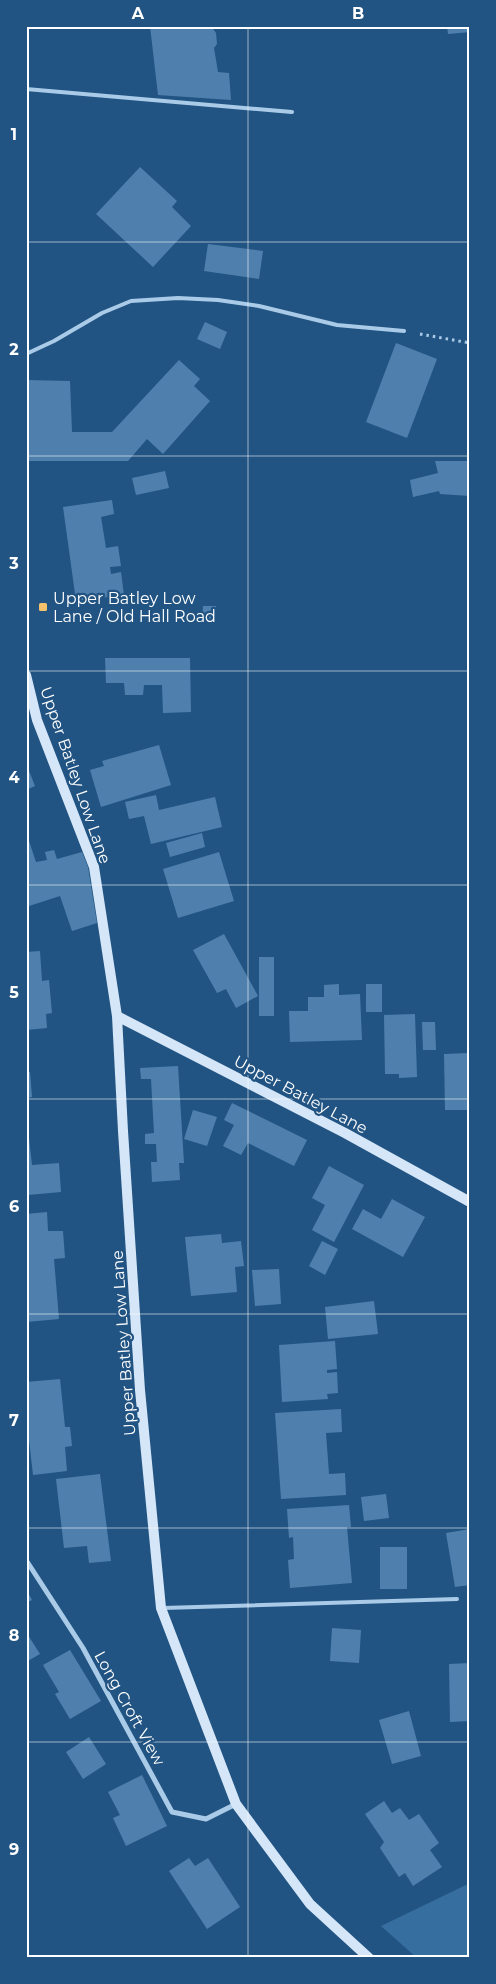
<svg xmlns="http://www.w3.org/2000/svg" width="496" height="1984" viewBox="0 0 496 1984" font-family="Montserrat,sans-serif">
<rect width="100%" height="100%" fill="#225483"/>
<path fill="#366ea0" d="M470 1883V1958H417L381 1926Z"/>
<path fill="#4f80ad" d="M150 26H211L216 33 217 44 214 48 218 72 229 73 231 100 158 95Z
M447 26H470V32L448 34Z
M140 167 177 201 172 207 191 226 153 267 96 214Z
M208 244 263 251 259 279 204 271Z
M205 322 227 332 220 349 197 339Z
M396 343 437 359 407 438 366 422Z
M179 360 200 379 194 386 210 401 163 454 147 439 128 461H26V380L70 381 72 432H112Z
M435 461H470V496L440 494 439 491 413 497 410 480 438 473Z
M165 471 169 488 136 495 132 478Z
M112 500 114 514 101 517 106 548 118 546 121 566 110 567 111 574 121 572 124 595 76 601 63 507Z
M203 606H216V622H202Z
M105 658H190L191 712 163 713 162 685H144L143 695H125L124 683H106Z
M159 745 171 785 101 807 90 770 104 766 102 761Z
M26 763 35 786 26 790Z
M156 795 159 810 215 797 222 827 151 844 144 816 129 819 125 802Z
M26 832 36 862 47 860 45 852 54 850 57 859 82 852 88 867 97 923 72 931 60 896 26 907Z
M202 833 205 847 170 857 166 843Z
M219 852 234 901 178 918 163 869Z
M224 934 258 996 236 1008 226 989 217 993 193 950Z
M40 951 42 981 49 980 52 1013 46 1014 47 1028 26 1030V952Z
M259 957H274V1016H259Z
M339 984V995L360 994 362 1040 290 1042 289 1011H308V997H324V985Z
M366 984H382V1012H366Z
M415 1014 417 1077 399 1078V1074H385L384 1015Z
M422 1022H435L436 1050H423Z
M470 1053V1110H445L444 1054Z
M178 1066 184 1163H179L180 1180 152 1182 151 1162H157L156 1144H145V1134L154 1133 151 1079H141L140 1068Z
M26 1072H30L32 1097 26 1098Z
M232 1103 307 1140 294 1166 248 1143 241 1155 223 1146 234 1125 224 1120Z
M193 1110 217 1117 207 1146 184 1139Z
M26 1112 32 1165 59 1163 61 1192 28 1195 26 1178Z
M329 1166 364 1185 334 1242 312 1230 325 1205 312 1198Z
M392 1199 425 1217 403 1257 352 1229 363 1209 381 1219Z
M47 1212 48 1231H63L65 1258 54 1259 59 1319 26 1322V1214Z
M221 1234 222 1243 241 1241 244 1266 235 1267 237 1292 191 1296 185 1237Z
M322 1241 338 1249 325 1275 309 1266Z
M279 1269 281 1304 255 1306 252 1270Z
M374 1301 378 1334 328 1339 325 1307Z
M335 1341 337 1369 327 1370V1373L337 1372 338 1393 327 1394 328 1399 282 1402 279 1345Z
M60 1379 65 1427H70L72 1446 65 1447 67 1471 33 1475 28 1431H26V1382Z
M341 1409 342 1432 326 1433 329 1474 345 1473 346 1495 281 1499 275 1413Z
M100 1474 111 1561 89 1563 87 1546 64 1548 56 1479Z
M386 1494 389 1518 364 1521 361 1497Z
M349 1505 351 1527H347L352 1583 290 1588 288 1560 294 1559 293 1537 289 1538 287 1509Z
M470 1529V1585L455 1587 446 1533Z
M380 1547H407V1589H380Z
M26 1589 32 1600 26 1603Z
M332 1628 361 1630 359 1663 330 1661Z
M26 1632 40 1654 26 1662Z
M70 1650 101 1701 70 1719 55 1694 59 1692 43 1665Z
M470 1663V1721L450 1722 449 1664Z
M409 1711 421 1756 392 1764 379 1720Z
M89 1737 106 1764 83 1779 66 1752Z
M142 1775 167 1826 126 1846 113 1818 120 1815 108 1792Z
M384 1801 392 1813 400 1808 409 1820 419 1814 439 1843 430 1850 442 1867 413 1886 405 1873 399 1877 380 1848 384 1842 365 1814Z
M189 1858 195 1866 208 1858 240 1907 207 1929 169 1871Z"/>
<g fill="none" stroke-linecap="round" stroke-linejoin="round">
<path stroke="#aacbe8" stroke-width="3" stroke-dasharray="2.5 4" stroke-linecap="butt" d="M420 334 470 343"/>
<path stroke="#aacbe8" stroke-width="4" d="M26 89 292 112
M26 354 54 341 102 313 131 301 178 298 218 300 259 306 337 325 404 331
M163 1608 457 1599"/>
<path stroke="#aacbe8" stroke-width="5" d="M26 1560 83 1648 172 1812 206 1819 236 1804"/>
<path stroke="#d4e6f7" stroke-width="10" d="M26 675 37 720 94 867 117 1016 123 1131 140 1390 161 1608 236 1804 310 1904 369 1958
M117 1016 345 1133 470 1202"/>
</g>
<path fill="none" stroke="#fff" stroke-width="1" stroke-opacity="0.55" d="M248 26V1958M26 242H470M26 456H470M26 671H470M26 885H470M26 1099H470M26 1314H470M26 1528H470M26 1742H470"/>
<rect fill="#f4c26c" stroke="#225483" stroke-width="2" x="38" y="602" width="10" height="10" rx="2.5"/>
<g text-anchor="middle" stroke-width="4.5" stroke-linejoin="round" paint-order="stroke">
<g font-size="16" fill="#fff" stroke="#225483" text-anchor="start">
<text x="53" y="604">Upper Batley Low<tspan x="53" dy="18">Lane / Old Hall Road</tspan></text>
</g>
<g font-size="16" fill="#fff" stroke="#225483">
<text transform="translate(76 775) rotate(71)" y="6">Upper Batley Low Lane</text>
<text transform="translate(301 1094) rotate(28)" y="6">Upper Batley Lane</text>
<text transform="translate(123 1343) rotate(-94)" y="6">Upper Batley Low Lane</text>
<text transform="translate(130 1708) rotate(61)" y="6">Long Croft View</text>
</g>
</g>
<rect width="496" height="1984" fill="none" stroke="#225483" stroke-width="55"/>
<rect x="28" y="28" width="440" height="1928" fill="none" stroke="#fff" stroke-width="2"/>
<g font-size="16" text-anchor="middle" font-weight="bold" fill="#fff">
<text x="138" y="19">A</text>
<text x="358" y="19">B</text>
<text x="14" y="140">1</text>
<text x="14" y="355">2</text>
<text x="14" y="569">3</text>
<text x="14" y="783">4</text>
<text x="14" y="998">5</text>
<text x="14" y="1212">6</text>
<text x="14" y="1426">7</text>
<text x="14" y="1641">8</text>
<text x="14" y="1855">9</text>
</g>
</svg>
